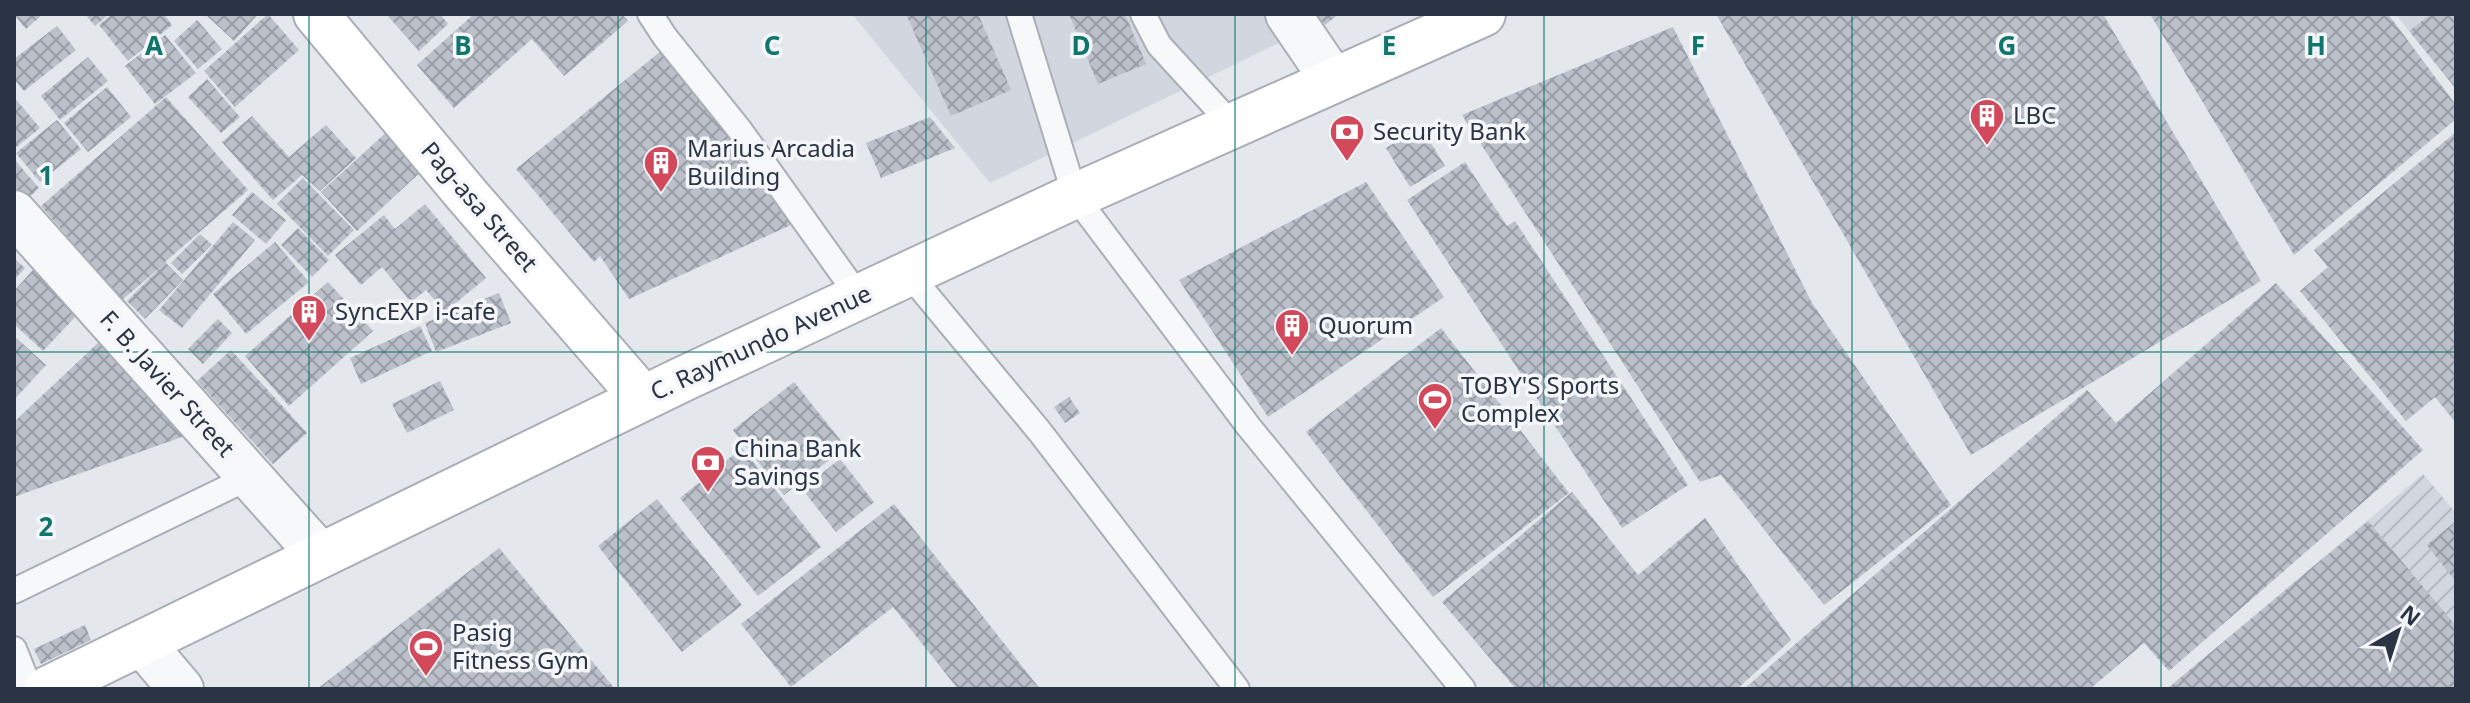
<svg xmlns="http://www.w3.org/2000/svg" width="2470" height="703" viewBox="0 0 2470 703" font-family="'Noto Sans',sans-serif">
<defs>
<pattern id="industrial-furrows" width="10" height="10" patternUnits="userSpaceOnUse" patternTransform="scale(2)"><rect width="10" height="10" fill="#d2d6de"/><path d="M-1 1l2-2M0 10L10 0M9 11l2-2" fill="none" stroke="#b4b8c0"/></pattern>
<pattern id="building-cross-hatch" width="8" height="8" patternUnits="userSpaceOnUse" patternTransform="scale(2)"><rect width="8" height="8" fill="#bbc0ca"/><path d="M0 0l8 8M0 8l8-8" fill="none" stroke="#989da6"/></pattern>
</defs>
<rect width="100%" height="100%" fill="#e4e7ec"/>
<path fill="#d2d6de" d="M852 14H1267L1287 39 990 183Z
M2396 14H2431L2409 31Z"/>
<path fill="url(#industrial-furrows)" d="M2423 474 2456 513V689H2167Z"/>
<path fill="url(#building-cross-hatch)" d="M14 14H43L26 29Z
M85 14H109L95 26Z
M112 14H164L172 25 128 61 99 25Z
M205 14H256L257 15 234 41Z
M268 14 299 50 235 107 204 71Z
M386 14H440L448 24 419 51Z
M474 14H622L628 21 564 76 532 39 454 108 417 65Z
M906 14H978L1011 90 951 116Z
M1069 14H1125L1146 64 1098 84Z
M1316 14H1339L1325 25Z
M1716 14H2103L2261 281 1971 455Z
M2150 14H2388L2456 105V119L2294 255Z
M2431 14H2456V89L2409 31Z
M197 20 222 49 198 69 174 41Z
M57 26 76 50 24 91 14 79V59Z
M1673 27 1812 303 1951 505 1824 605 1721 475 1700 482 1462 115Z
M165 35 196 73 155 104 125 66Z
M667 46 806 218 629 299 600 256 594 262 516 169Z
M88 57 108 81 60 120 41 96Z
M207 79 240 117 221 133 188 97Z
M107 87 131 117 88 152 64 123Z
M14 97 40 128 14 149Z
M166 97 248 190 165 262 183 280 145 319 127 301 162 266 122 300 41 206Z
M252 116 289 157 326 125 356 158 320 191 302 175 273 200 222 142Z
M930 117 955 148 881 178 866 143Z
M57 120 81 149 40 182 16 153Z
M1421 127 1445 166 1410 187 1386 148Z
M391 128 426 167 357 231 321 192Z
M2456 132V423L2435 397 2406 421 2300 291 2328 267 2314 250Z
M14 159 39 188 25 201 14 188Z
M1465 162 1507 226 1515 221 1688 485 1622 528 1407 200Z
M303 178 354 230 328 256 277 204Z
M1366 182 1444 297 1268 417 1179 280Z
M252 192 286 220 266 244 232 215Z
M425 204 486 278 445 312 426 290 411 302 382 267 361 285 335 255 384 215 395 229Z
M233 222 255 240 182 328 159 310Z
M298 228 329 260 312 277 281 245Z
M200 234 212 245 182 274 171 263Z
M275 242 309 282 246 334 213 294Z
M14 258 25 268 14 280Z
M33 270 80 312 43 351 14 324V291Z
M328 282 373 331 289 406 245 356Z
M2276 283 2423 450 2169 671 2144 643 2090 689H1744L2087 390 2116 423Z
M499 293 511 323 436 352 425 323Z
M218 319 232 333 203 364 188 349Z
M420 326 432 351 361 384 350 358Z
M1441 328 1569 493 1433 597 1306 432Z
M14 336 46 365 14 400Z
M100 341 190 434 14 497V422Z
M231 350 307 433 273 464 197 381Z
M440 381 454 410 407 433 392 404Z
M794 382 846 447 784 495 733 430Z
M1069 397 1080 413 1065 423 1054 407Z
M742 448 821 547 758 596 680 498Z
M840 459 874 502 836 532 802 489Z
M1572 492 1638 575 1705 518 1791 640 1737 689H1516L1442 602Z
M657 499 742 605 682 652 598 546Z
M894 504 1040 689H958L893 607 791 687 741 624Z
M2368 521 2456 626V689H2167Z
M2456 521V582L2427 545Z
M499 548 615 689H317Z
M85 625 91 640 41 664 34 649Z"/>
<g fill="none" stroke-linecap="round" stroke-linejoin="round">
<defs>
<path id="lane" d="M650 14 665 37 739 129 859 297
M1019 14 1075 196 1249 427 1463 689
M1143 14 1159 45 1234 127
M909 274 1040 432 1237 689
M14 591 250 477
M14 649 30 689"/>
<path id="street" d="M1288 14 1333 80
M14 213 320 555
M142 643 181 689"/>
<path id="secondary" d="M316 14 466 194 643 398
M47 689 683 379 1075 196 1483 14"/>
</defs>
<use href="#lane" stroke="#a9aeb7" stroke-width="28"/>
<use href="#street" stroke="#a9aeb7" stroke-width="48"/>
<use href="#secondary" stroke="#a9aeb7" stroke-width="48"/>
<use href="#lane" stroke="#f7f8fa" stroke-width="24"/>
<use href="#street" stroke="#f7f8fa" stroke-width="44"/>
<use href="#secondary" stroke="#fff" stroke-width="44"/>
</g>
<path fill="none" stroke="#0f766e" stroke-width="2" stroke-opacity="0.55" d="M309 14V689M618 14V689M926 14V689M1235 14V689M1544 14V689M1852 14V689M2161 14V689M14 352H2456"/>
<defs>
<symbol id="building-pin" viewBox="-11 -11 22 30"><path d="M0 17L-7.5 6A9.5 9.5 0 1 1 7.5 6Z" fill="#d1495b" stroke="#f4f6f9"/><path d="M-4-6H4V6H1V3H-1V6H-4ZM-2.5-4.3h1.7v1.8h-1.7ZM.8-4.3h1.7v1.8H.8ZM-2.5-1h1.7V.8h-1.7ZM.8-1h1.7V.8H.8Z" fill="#fff"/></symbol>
<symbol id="bank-pin" viewBox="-11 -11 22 30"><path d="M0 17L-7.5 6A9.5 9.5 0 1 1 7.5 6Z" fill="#d1495b" stroke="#f4f6f9"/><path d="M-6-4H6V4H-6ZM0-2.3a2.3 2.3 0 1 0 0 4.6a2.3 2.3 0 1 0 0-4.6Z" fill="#fff"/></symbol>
<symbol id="stadium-pin" viewBox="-11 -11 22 30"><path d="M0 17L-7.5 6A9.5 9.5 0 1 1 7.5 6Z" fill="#d1495b" stroke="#f4f6f9"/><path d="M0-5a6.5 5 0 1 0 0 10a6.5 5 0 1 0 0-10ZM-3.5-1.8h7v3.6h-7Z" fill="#fff"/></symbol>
</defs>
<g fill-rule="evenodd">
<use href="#building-pin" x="1967" y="96" width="40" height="54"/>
<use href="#bank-pin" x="1327" y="112" width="40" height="54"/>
<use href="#building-pin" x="641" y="143" width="40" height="54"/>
<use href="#building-pin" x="289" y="292" width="40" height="54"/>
<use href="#building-pin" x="1272" y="306" width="40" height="54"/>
<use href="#stadium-pin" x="1415" y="380" width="40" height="54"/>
<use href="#bank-pin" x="688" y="443" width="40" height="54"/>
<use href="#stadium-pin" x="406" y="627" width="40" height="54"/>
</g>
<g text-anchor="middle" stroke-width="7" stroke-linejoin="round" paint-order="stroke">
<g font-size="24" fill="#2b3445" stroke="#f4f6f9" text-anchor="start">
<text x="2013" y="124">LBC</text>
<text x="1373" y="140">Security Bank</text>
<text x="687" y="157">Marius Arcadia<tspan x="687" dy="28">Building</tspan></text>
<text x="335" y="320">SyncEXP i-cafe</text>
<text x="1318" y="334">Quorum</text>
<text x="1461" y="394">TOBY'S Sports<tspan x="1461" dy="28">Complex</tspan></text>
<text x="734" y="457">China Bank<tspan x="734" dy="28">Savings</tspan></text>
<text x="452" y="641">Pasig<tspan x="452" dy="28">Fitness Gym</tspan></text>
</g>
<g font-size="24" fill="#2b3445" stroke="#f4f6f9">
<text transform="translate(479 207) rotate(49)" y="8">Pag-asa Street</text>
<text transform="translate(761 343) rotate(-25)" y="8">C. Raymundo Avenue</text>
<text transform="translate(167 384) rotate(48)" y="8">F. B. Javier Street</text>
</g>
</g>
<g font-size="26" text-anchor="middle" font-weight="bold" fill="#0f766e" stroke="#f4f6f9" stroke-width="7" stroke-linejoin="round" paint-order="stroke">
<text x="154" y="55">A</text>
<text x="463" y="55">B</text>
<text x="772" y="55">C</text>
<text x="1081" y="55">D</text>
<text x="1389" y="55">E</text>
<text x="1698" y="55">F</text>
<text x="2007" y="55">G</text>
<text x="2316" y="55">H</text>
<text x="46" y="185">1</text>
<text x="46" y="536">2</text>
</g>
<rect width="2470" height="703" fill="none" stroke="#2b3445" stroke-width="32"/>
<g transform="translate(2398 631) rotate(39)" stroke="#f4f6f9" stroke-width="6" paint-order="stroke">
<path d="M0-6L14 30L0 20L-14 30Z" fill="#2b3445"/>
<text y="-12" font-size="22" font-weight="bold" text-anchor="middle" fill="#2b3445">N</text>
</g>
</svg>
